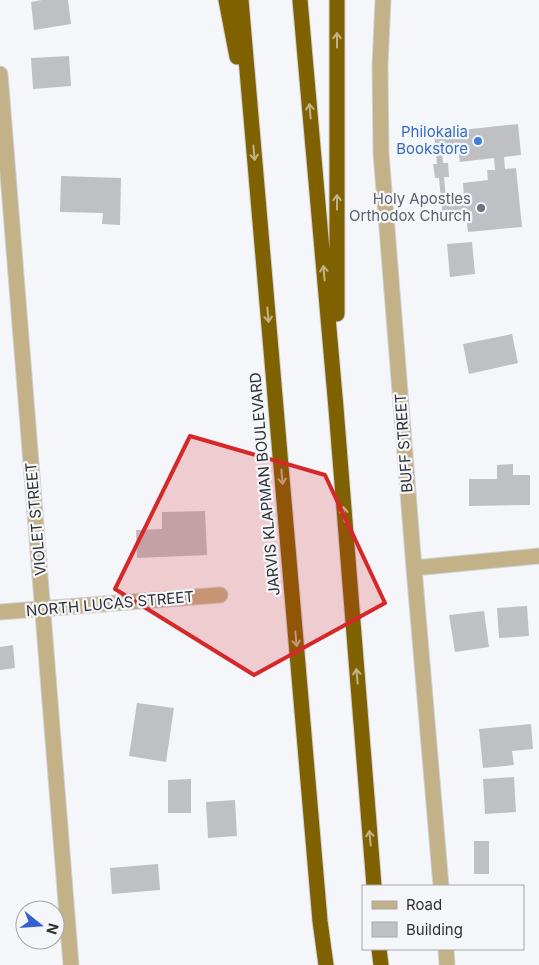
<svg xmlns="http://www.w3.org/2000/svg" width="539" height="965" viewBox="0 0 539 965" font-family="Inter,sans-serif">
<rect width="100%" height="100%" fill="#f4f6fa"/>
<path fill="#bec0c4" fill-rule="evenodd" d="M42 0H68L71 24 34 30 31 2Z
M69 56 71 86 33 89 31 58Z
M518 124 521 155 504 157 505 169 516 168 522 227 468 232 466 217 443 220 439 178H435L433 164H437L434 133ZM458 149 460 162 494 158 495 170H487L488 180 463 183 464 197 446 199 444 177H449L448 163H443L442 151Z
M61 176 121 178 120 225 102 224 103 213 60 212Z
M472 242 475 274 450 277 447 244Z
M512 334 518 363 469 374 463 344Z
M513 464V475H530V505L469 506V479H497V465Z
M205 511 207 555 137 558 136 530 162 529V512Z
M527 606 529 636 499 638 497 608Z
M484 611 489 647 455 652 449 615Z
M13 645 15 668 0 670V647Z
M137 703 174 708 166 762 129 756Z
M531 724 533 749 512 751 514 765 483 768 479 729Z
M514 777 516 812 485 814 483 779Z
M191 779V813H168V780Z
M235 800 237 836 208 838 206 802Z
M474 841H489V874H474Z
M158 864 160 890 112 894 110 868Z"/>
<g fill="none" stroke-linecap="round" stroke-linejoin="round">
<defs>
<path id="minor" d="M383 0 380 66 381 153 414 568 441 886
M0 74 71 965
M414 568 539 556
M0 612 220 595
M446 949 447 965"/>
<path id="highway" d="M226 0 237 57
M241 0 320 921 326 965
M300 0 336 408 374 886
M337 314V0
M379 949 381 965"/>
</defs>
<use href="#minor" stroke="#d1d2d6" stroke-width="17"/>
<use href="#highway" stroke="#d1d2d6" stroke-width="17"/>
<use href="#minor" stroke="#c3b188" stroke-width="15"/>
<use href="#highway" stroke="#806100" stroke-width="15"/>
</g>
<defs><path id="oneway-shaft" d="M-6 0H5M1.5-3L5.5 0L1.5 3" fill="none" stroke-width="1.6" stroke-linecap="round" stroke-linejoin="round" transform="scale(1.25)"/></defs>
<g stroke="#c0b38a">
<use href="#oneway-shaft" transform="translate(337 40) rotate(-90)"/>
<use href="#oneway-shaft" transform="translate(310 111) rotate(-95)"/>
<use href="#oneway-shaft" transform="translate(254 153) rotate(85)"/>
<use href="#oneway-shaft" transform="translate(337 202) rotate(-90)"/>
<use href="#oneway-shaft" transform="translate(324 273) rotate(-95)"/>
<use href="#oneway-shaft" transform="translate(268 315) rotate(85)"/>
<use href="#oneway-shaft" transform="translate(282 477) rotate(85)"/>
<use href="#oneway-shaft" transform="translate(344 514) rotate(-95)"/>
<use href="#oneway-shaft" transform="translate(296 639) rotate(85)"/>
<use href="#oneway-shaft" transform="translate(357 676) rotate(-95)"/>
<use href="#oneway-shaft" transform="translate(370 838) rotate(-95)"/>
</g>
<path fill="#d62828" fill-opacity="0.2" stroke="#d62828" stroke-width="4" stroke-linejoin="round" d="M190 436 325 475 385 603 254 675 115 589Z"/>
<circle fill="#3f7fe0" stroke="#f4f6fa" stroke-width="2" cx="478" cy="141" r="5"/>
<circle fill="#6b7280" stroke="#f4f6fa" stroke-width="2" cx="481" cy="208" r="5"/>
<g text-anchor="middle" stroke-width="4.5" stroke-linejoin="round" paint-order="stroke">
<g font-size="15" fill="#366cbe" stroke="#f4f6fa" text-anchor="end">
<text x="468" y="137">Philokalia<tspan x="468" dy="17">Bookstore</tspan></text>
</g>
<g font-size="15" fill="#5b616d" stroke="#f4f6fa" text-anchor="end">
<text x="471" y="204">Holy Apostles<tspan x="471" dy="17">Orthodox Church</tspan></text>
</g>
<g font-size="15" fill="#2f3032" stroke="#f4f6fa">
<text transform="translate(404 443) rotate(-94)" y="5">BUFF STREET</text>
<text transform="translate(265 484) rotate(-95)" y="5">JARVIS KLAPMAN BOULEVARD</text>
<text transform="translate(36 519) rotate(-95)" y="5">VIOLET STREET</text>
<text transform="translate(110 604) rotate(-5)" y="5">NORTH LUCAS STREET</text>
</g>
</g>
<rect x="362" y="885" width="162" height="65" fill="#f4f6fa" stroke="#a5a7aa"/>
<rect x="372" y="901" width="25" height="8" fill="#c3b188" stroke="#a5a7aa"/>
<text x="406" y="910" font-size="15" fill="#2f3032">Road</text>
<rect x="372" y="922" width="25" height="15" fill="#bec0c4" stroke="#a5a7aa"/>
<text x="406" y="935" font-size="15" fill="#2f3032">Building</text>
<g transform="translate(40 925) rotate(107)"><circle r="24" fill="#f4f6fa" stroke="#a5a7aa"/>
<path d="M0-4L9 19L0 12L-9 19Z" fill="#3560d0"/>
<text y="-8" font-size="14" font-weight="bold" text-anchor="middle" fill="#2f3032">N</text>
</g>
</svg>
